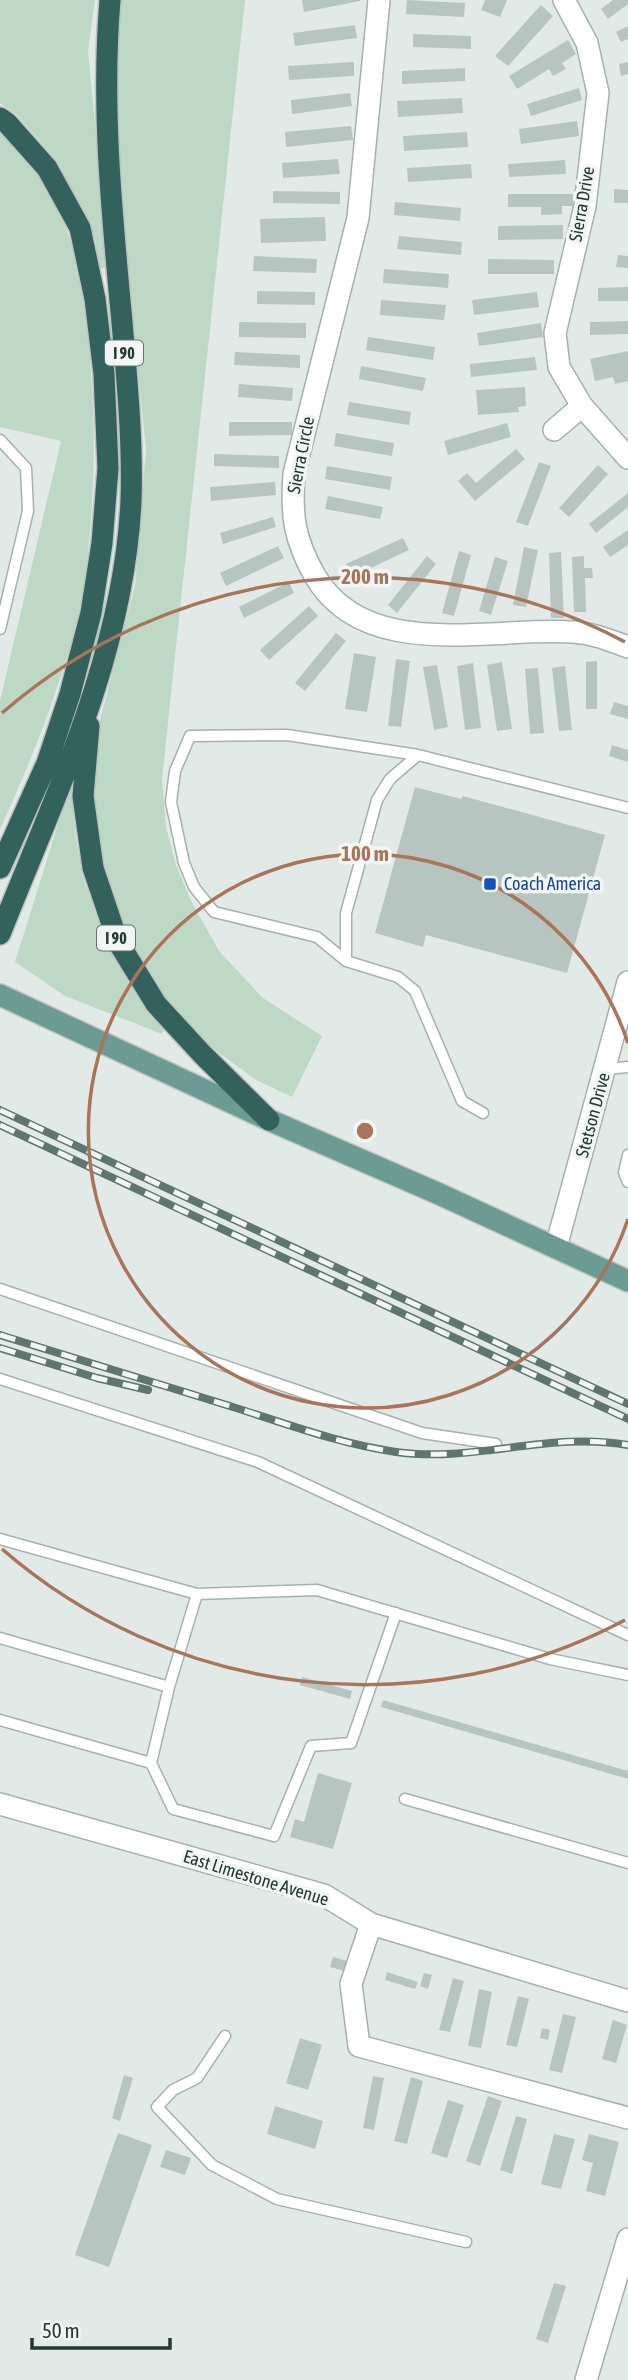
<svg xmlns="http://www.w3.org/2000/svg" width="628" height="2380" viewBox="0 0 628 2380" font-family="'Asap Condensed',sans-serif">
<rect width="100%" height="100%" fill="#e2eae7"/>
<path fill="#bdd9c6" d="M0 0H95L88 51 109 268H99L95 239 57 161 16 114 0 103Z
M117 0H245L162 779 166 827 176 865 191 901 219 951 263 998 322 1036 292 1097 256 1080 211 1047 166 998 128 938 102 867 91 795 96 736 135 586 146 449 113 127Z
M0 133C18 152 38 171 51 194 75 238 82 288 88 337 95 408 96 471 89 542 87 560 87 578 83 595 65 677 35 753 0 829V701L61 441 0 427Z
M74 773 75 832 82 875 101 928 127 980 164 1028 162 1034 65 996 15 962Z"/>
<path fill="#b7c5c0" d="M302 0H360V1L304 12Z
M407 0 465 3 464 17 406 14Z
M485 0H507L500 17 481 10Z
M613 0H628V4L608 19 601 9Z
M541 5 553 16 508 66 495 56Z
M355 25 357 38 295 46 293 33Z
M628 26V39L621 42 616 32Z
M413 34 471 36V49L413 47Z
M568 40 576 54 562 63 566 69 553 76 549 69 517 89 509 76Z
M354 62V76L289 80 288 66Z
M628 62V74L621 76 619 64Z
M465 68V81L402 84V71Z
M579 88 582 100 531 116 527 104Z
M350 93 352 106 292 114 291 100Z
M462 98 463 113 398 117 397 101Z
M577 121 579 136 521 144 519 129Z
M351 126 353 140 286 147 285 132Z
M467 132 468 147 404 151 403 136Z
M338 159 340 174 283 178 282 163Z
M565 160 566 174 509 177 508 164Z
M471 164 472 178 408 182 407 168Z
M614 189 628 190V203H614Z
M273 191 340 192V204L273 203Z
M508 194H573V206H562V214L541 215V207H508Z
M395 202 461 208 460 221 394 215Z
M325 217 326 241 261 243 260 219Z
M563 225V239L498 240V226Z
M399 236 462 242 461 255 397 249Z
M618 255 628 256V268L616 267Z
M254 256 317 259 316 273 253 271Z
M488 259 554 260V274H488Z
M384 269 449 274 448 288 383 283Z
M628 287V301H598V288Z
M257 291 315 292V305L257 304Z
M537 292 539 307 474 315 472 300Z
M381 300 446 305 444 320 380 315Z
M628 321V334L590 335V322Z
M239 322 306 323V338L239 337Z
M541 323 543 337 479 346 477 333Z
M368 337 435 347 433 360 366 350Z
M628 351V381L615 384 613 377 595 381 590 359Z
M235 352 300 355V368L234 365Z
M535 357 537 370 471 377 470 364Z
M361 366 426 378 423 391 359 379Z
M239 384 293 388 292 401 238 397Z
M525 387 526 406 518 407 519 412 478 415 476 390Z
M349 402 411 412 409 425 347 415Z
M229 422H292V435L229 436Z
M507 423 511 437 448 455 444 441Z
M336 433 394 443 392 456 334 446Z
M516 449 525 459 475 501 458 481 467 473 476 483Z
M214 454 279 456V468L214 466Z
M539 462 551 466 528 526 516 522Z
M598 465 608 474 569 517 559 508Z
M327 466 392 477 390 490 325 479Z
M275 482 276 495 211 501 210 487Z
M628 493V507L596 533 589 524Z
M328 496 383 507 380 519 325 509Z
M273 517 276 527 223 544 220 533Z
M628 530V545L610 557 603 547Z
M403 538 409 550 352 577 346 564Z
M278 546 284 558 226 586 220 573Z
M524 547 538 550 526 607 513 605Z
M459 551 471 555 454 616 442 613Z
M561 552 564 618H551L549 553Z
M427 556 436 564 397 613 388 605Z
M584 556V568H592L593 578H585L586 612H574L572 557Z
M495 557 508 561 491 615 479 611Z
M289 582 294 593 244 618 239 607Z
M309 606 318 616 269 660 260 650Z
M336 633 346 641 305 691 295 683Z
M354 653 376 657 367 712 345 709Z
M396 659 410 661 401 727 388 726Z
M597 661V709H586V662Z
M502 662 512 729 497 731 487 665Z
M473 663 481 728 465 730 457 666Z
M437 665 448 727 434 730 423 667Z
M565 666 572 730 559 731 552 668Z
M538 668 544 733 530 734 525 669Z
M614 702 628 706V719L610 714Z
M612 745 628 750V762L609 756Z
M415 787 461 799 463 796 605 835 567 973 426 935 423 947 375 933Z
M302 1677 352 1691 350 1699 300 1685Z
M383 1700 628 1771V1779L381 1707Z
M318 1773 352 1783 333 1849 290 1837 295 1819 304 1822Z
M333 1957 347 1961 345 1971 330 1967Z
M387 1972 418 1982 415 1989 385 1980Z
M424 1973 432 1975 428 1989 420 1986Z
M453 1978 464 1981 450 2032 439 2030Z
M479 1989 492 1992 481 2048 468 2046Z
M518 1996 529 1999 517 2047 506 2045Z
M563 2014 576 2017 562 2073 549 2070Z
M613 2020 627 2025 616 2063 602 2059Z
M542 2028 550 2030 548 2040 540 2038Z
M300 2038 322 2045 308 2090 286 2083Z
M124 2075 133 2078 120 2121 112 2118Z
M373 2076 384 2078 374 2130 363 2128Z
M411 2077 423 2081 407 2144 394 2141Z
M488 2096 502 2101 480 2166 466 2161Z
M448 2100 464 2105 447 2158 431 2153Z
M275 2106 323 2121 315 2149 267 2134Z
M516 2116 527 2119 512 2174 500 2170Z
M118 2133 152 2145 109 2267 75 2255Z
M554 2134 575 2139 561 2189 541 2184Z
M589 2134 619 2142 605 2196 586 2191 593 2163 582 2160Z
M166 2150 191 2158 185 2175 160 2167Z
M554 2283 566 2286 548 2343 536 2339Z"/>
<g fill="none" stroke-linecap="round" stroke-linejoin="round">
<defs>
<path id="lane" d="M0 440 26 468 28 511 0 629
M418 755 390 779 377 800 346 913V961L398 977 415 991 462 1101 483 1113
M346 961 317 937 214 912 194 887 184 863 171 802 175 771 190 736 287 735 418 755 628 808
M605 1069 628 1067
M628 1155 624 1173 628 1182
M0 1289 422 1433 496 1444
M0 1379 258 1462 628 1635
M0 1539 197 1594 317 1590 550 1659 628 1675
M0 1638 169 1687
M0 1720 151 1763 169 1687 197 1594
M151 1763 173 1809 274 1836 311 1746 351 1743 396 1613
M405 1799 628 1863
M225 2036 197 2078 173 2090 157 2107 212 2165 277 2199 466 2242"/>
<path id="street" d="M379 0 358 218 294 474C291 516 294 539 315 576 365 662 489 627 572 632 592 633 609 640 628 647
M564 0 587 43 598 93 585 206 555 333 559 367 582 406 628 458
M554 430 582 406
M556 1247 628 982
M0 1804 324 1895 371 1924 628 2001
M371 1924 351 1984 359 2046 628 2118
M586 2380 628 2239"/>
<path id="primary" d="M0 995 269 1120 437 1193 628 1281"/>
<path id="highway" d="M0 118 7 123 47 168 80 228 95 299 104 374 108 468 102 543 91 613 70 694 47 763 0 868
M89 726 83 796 93 868 118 942 156 1004 203 1055 269 1120
M0 934C55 795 124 654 131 501 133 441 127 381 122 322 112 215 101 107 110 0"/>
</defs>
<use href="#lane" stroke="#a5b1ae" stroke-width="13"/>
<use href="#street" stroke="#a5b1ae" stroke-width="24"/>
<use href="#primary" stroke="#bdc4c2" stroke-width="24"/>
<use href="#highway" stroke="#bdc4c2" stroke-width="24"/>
<use href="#lane" stroke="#fff" stroke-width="10"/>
<use href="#street" stroke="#fff" stroke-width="21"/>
<use href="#primary" stroke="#6b9b92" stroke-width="21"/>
<use href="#highway" stroke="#33625c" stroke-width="21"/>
<defs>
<path id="rail" d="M0 1110 628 1404
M0 1125 628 1419
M0 1335C78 1359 155 1383 233 1407 287 1424 340 1444 396 1452 474 1463 551 1431 628 1445
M0 1348 97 1378 148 1390"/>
</defs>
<use href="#rail" stroke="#5e7570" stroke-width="8"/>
<use href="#rail" stroke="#f2f7f5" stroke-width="5" stroke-dasharray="16" stroke-linecap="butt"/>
</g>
<g fill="none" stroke="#a97459" stroke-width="3.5">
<path d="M628 1219A277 277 0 1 1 628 1043"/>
<path d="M625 1620A554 554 0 0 1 2 1549M2 713A554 554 0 0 1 625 642"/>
</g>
<rect fill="#1a4fb4" stroke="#f2f7f5" stroke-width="2.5" x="483" y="877" width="14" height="14" rx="3.5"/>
<g text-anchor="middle" stroke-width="7" stroke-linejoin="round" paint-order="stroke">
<g fill="#f2f7f5" stroke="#62726f" stroke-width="2">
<rect x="105" y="340.5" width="38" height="25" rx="5"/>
<rect x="97" y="925.5" width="38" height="25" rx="5"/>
</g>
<g font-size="16" font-weight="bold" fill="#243935">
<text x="124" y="359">I 90</text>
<text x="116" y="944">I 90</text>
</g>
<g font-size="18" fill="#243935" stroke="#f2f7f5">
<text transform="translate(582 204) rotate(-80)" y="6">Sierra Drive</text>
<text transform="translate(301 455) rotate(-79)" y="6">Sierra Circle</text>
<text transform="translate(593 1115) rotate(-75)" y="6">Stetson Drive</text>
<text transform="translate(256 1878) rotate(17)" y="6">East Limestone Avenue</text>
</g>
<g font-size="18" fill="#164399" stroke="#f2f7f5" text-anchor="start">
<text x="504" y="890">Coach America</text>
</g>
</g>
<circle cx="365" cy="1131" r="10" fill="#a97459" stroke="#f2f7f5" stroke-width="3.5"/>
<g font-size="21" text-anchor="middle" font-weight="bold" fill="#a97459" stroke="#f2f7f5" stroke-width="7" stroke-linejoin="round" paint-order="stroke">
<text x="365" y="584">200 m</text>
<text x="365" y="861">100 m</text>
</g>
<path d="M32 2338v10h138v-10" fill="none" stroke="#243935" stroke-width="3.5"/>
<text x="42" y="2338" font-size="21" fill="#243935" stroke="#f2f7f5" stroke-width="5" paint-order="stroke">50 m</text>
</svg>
